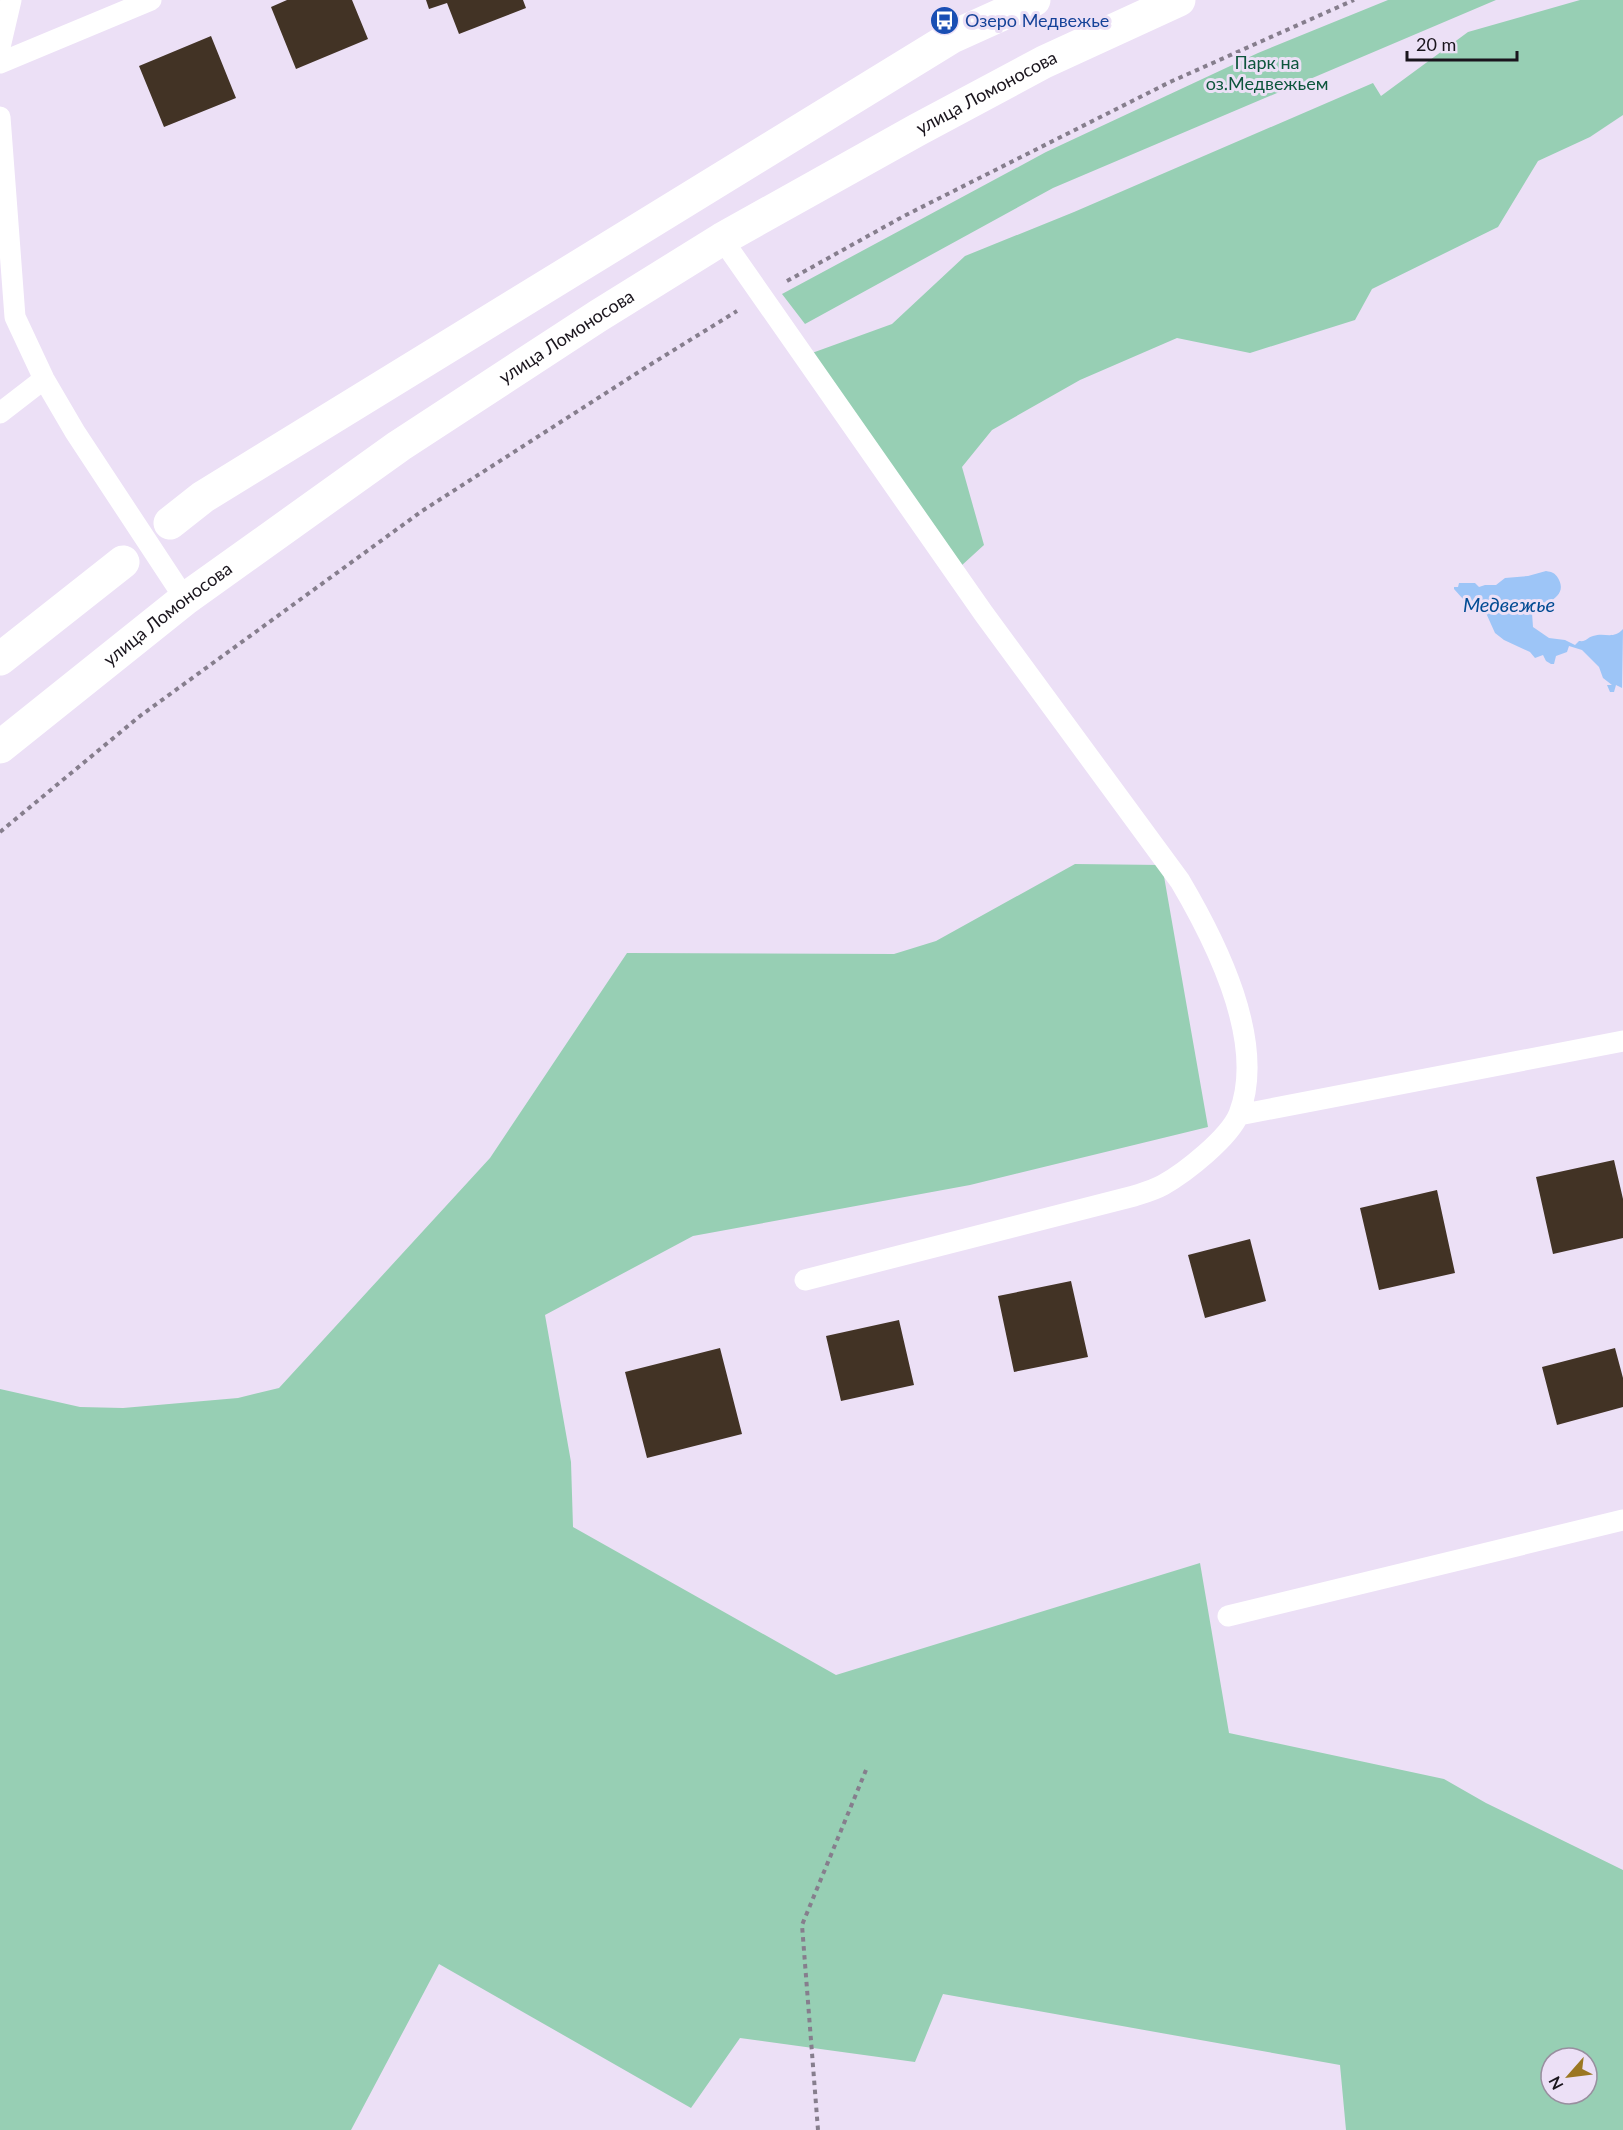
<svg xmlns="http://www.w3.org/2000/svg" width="1623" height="2130" viewBox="0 0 1623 2130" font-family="Lato,sans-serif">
<rect width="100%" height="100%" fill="#ece0f6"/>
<path fill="#97cfb4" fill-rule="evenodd" d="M1388 0H1496L1053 188 805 324 782 294 1046 152 1258 53Z
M1580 0H1623V115L1590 137 1538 161 1498 227 1372 289 1355 320 1250 353 1177 338 1080 380 992 430 962 467 984 545 961 566 812 353 892 324 965 256 1074 212 1373 83 1381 96 1468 32Z
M1075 864 1162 865 1208 1127 970 1185 693 1236 545 1315 571 1462 573 1527 836 1675 1200 1563 1229 1733 1444 1779 1486 1803 1623 1870V2130H1346L1340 2065 943 1994 915 2062 740 2038 691 2108 439 1964 351 2130H0V1389L80 1407 123 1408 238 1398 279 1388 490 1158 627 953 894 954 936 941ZM1551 2058H1587V2094H1551Z"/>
<path fill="#9dc5f7" d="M1546 571C1552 572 1555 573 1558 578 1570 598 1541 604 1532 613L1533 627 1549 638 1565 640 1575 645 1579 641C1587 642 1586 638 1593 636 1605 632 1613 640 1623 629L1622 688 1616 685 1614 692H1610L1607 685H1612L1603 678 1599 667 1582 650 1569 646 1567 652 1556 656 1554 664H1551L1546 661 1543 655 1535 658 1530 652 1504 640 1495 633 1486 613 1479 607 1476 599 1471 602 1463 599 1454 589V587H1458L1459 583H1475L1479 587 1485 585H1496L1505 578 1528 576Z"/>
<path fill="#423325" d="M287 0H352L368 39 296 69 271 7Z
M426 0H523L526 8 459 34 447 3 429 9Z
M211 36 236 98 164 127 139 66Z
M1614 1160 1623 1199V1238L1553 1254 1536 1177Z
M1437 1190 1455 1273 1379 1290 1360 1208Z
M1250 1239 1266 1301 1205 1318 1188 1255Z
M1071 1281 1088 1357 1014 1372 998 1296Z
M899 1320 914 1385 841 1401 826 1336Z
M720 1348 742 1434 647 1458 625 1372Z
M1615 1348 1623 1378V1407L1557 1425 1542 1367Z"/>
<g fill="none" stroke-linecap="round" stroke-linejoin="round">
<path stroke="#867e8d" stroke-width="4" stroke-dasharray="4.5 4.5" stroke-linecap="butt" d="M787 281 904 216 1170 82 1354 0
M0 832 140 716 422 511 648 366 737 311
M818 2130 802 1925 866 1770"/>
<path stroke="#fff" stroke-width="21" d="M0 47 11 0
M0 63 151 0
M0 117 15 317 44 379 75 432 185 599
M722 239 984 614 1180 881C1216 942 1267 1042 1239 1114 1229 1138 1186 1172 1163 1185 1154 1190 1143 1193 1134 1196L805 1280
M0 413 44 379
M1239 1115 1623 1041
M1228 1616 1623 1520"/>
<path stroke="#fff" stroke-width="33" d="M170 523 203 497 952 37 1034 0
M0 659 123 562"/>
<path stroke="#fff" stroke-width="33" id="s1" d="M0 747 185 599 399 446 598 316 722 239 917 130 1044 62 1179 0"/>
</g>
<defs>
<symbol id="bus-disc" viewBox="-11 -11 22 22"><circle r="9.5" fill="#1a4fb4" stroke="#ece0f6"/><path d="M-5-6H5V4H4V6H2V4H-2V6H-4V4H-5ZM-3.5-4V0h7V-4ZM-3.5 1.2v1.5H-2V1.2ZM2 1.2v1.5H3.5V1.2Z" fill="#fff"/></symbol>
</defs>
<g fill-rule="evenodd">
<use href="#bus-disc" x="928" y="4" width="33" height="33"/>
</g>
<g text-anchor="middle" stroke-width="6" stroke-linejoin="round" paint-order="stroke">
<g font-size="18" fill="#164399" stroke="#ece0f6" text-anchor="start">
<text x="965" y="27">Озеро Медвежье</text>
</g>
<g font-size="18" fill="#0d553c" stroke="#ece0f6">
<text x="1267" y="69">Парк на<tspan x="1267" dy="21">оз.Медвежьем</tspan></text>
</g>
<g font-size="18" fill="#1a151d" stroke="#ece0f6">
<text dy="6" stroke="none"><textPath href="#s1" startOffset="1186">улица Ломоносова</textPath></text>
<text dy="6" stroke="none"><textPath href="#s1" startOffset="700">улица Ломоносова</textPath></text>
<text dy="6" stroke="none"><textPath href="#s1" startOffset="214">улица Ломоносова</textPath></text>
</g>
<g font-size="20" font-style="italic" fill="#014b93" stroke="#ece0f6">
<text x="1509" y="612">Медвежье</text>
</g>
</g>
<g transform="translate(1569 2076) rotate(242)"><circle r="28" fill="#ece0f6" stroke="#988f9f" stroke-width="1.5"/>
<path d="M0-4.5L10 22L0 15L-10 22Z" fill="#9b7722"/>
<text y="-9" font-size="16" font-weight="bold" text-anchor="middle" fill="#1a151d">N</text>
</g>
<path d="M1407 51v9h110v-9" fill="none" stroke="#1a151d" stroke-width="3"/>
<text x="1416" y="51" font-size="18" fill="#1a151d" stroke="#ece0f6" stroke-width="4.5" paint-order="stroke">20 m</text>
</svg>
